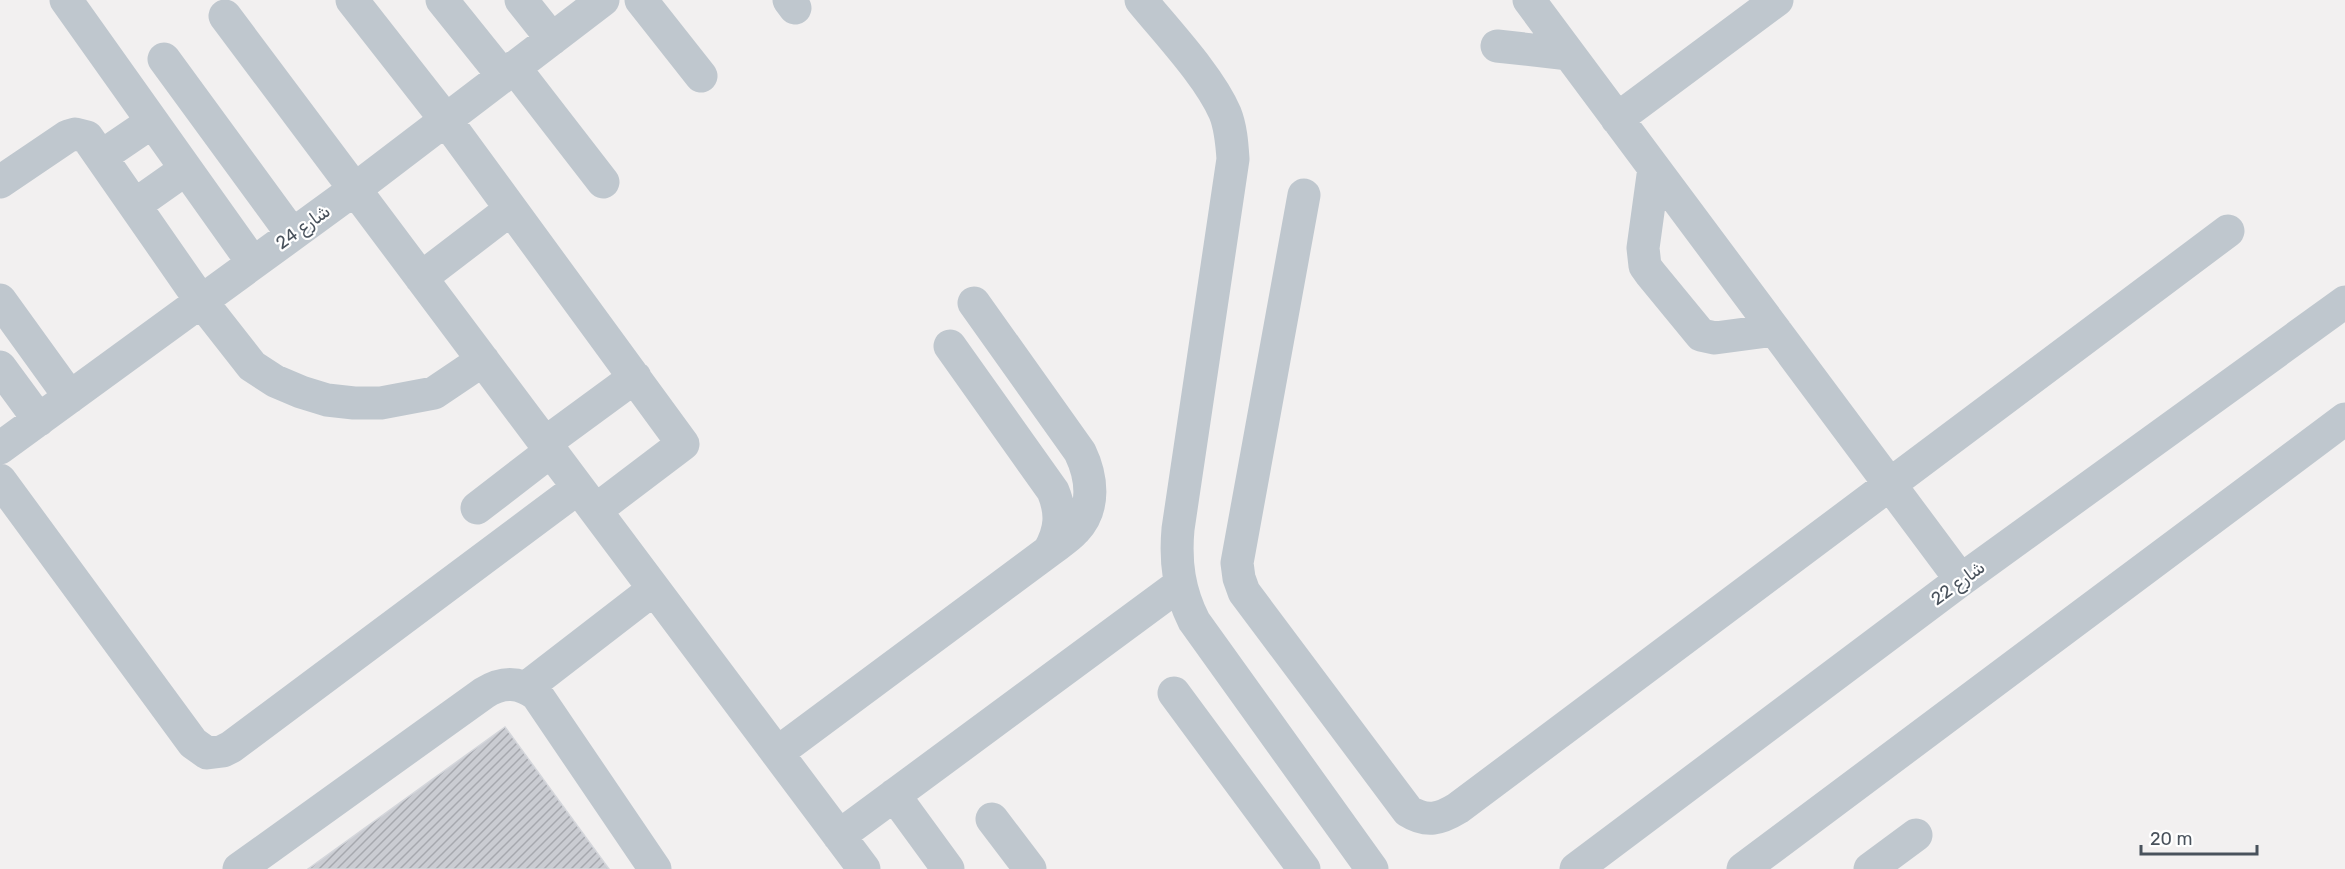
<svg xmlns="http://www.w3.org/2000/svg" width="2345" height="869" viewBox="0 0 2345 869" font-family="Rubik,'Noto Naskh Arabic',sans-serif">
<defs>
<pattern id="building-hatch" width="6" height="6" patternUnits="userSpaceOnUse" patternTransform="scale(1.5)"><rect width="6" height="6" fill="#caccd2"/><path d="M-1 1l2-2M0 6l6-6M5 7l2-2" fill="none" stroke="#a6a8ae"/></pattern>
</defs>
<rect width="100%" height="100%" fill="#f2f0f0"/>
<path fill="url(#building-hatch)" stroke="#d4d6db" stroke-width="1.5" d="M505 727 609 869H308Z"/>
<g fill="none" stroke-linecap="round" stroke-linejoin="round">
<path stroke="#bfc7ce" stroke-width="33" d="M66 0 253 263
M352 0 446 120 683 444 596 510
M442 0 503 76
M521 0 552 39
M641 0 701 76
M789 0 795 8
M1141 0C1167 32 1209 76 1225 113 1231 128 1232 144 1233 159L1178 529C1175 563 1179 591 1194 621L1372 869
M1529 0 1961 580
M225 16 864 869
M1497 46 1569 54
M164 59 292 234
M514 67 603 182
M1617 119 1777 0
M102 156 152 122
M1654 168 1643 248 1645 266 1650 273 1701 335 1715 338 1775 330
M0 182 68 136 75 134 87 137 201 301 252 366 275 381 301 392 327 400 354 403H381L434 393 483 360
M1304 195 1237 563 1239 578 1244 592 1408 811C1427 823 1440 819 1458 808L2228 231
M135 205 186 169
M421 278 511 209
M0 300 70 397
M950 346 1053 491C1062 513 1061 530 1049 551
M0 367 39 420
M545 443 635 377
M0 448 355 189 603 0
M0 480 193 743 207 753 223 751 231 747 578 488
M477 508 551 451
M527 687 654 589
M1174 693 1304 869
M777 753 1049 551C1058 544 1068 538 1075 530 1096 508 1092 477 1080 452L974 303
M894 795 948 869
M992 819 1030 869
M839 836 1179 585
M239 869 484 693C503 681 520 682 537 695L655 869
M1576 869 1961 580 2345 302
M1743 869 2345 419
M1870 869 1916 835"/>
</g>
<g text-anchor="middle" stroke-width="4.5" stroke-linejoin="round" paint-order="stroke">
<g font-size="18" fill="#49525c" stroke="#fff">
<text transform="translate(303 227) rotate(-36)" y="6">شارع 24</text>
<text transform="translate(1958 583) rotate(-36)" y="6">شارع 22</text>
</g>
</g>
<path d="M2141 845v9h116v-9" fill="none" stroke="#49525c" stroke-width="3"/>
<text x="2150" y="845" font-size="18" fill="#49525c" stroke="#ffffff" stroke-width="4.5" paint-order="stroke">20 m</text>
</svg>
